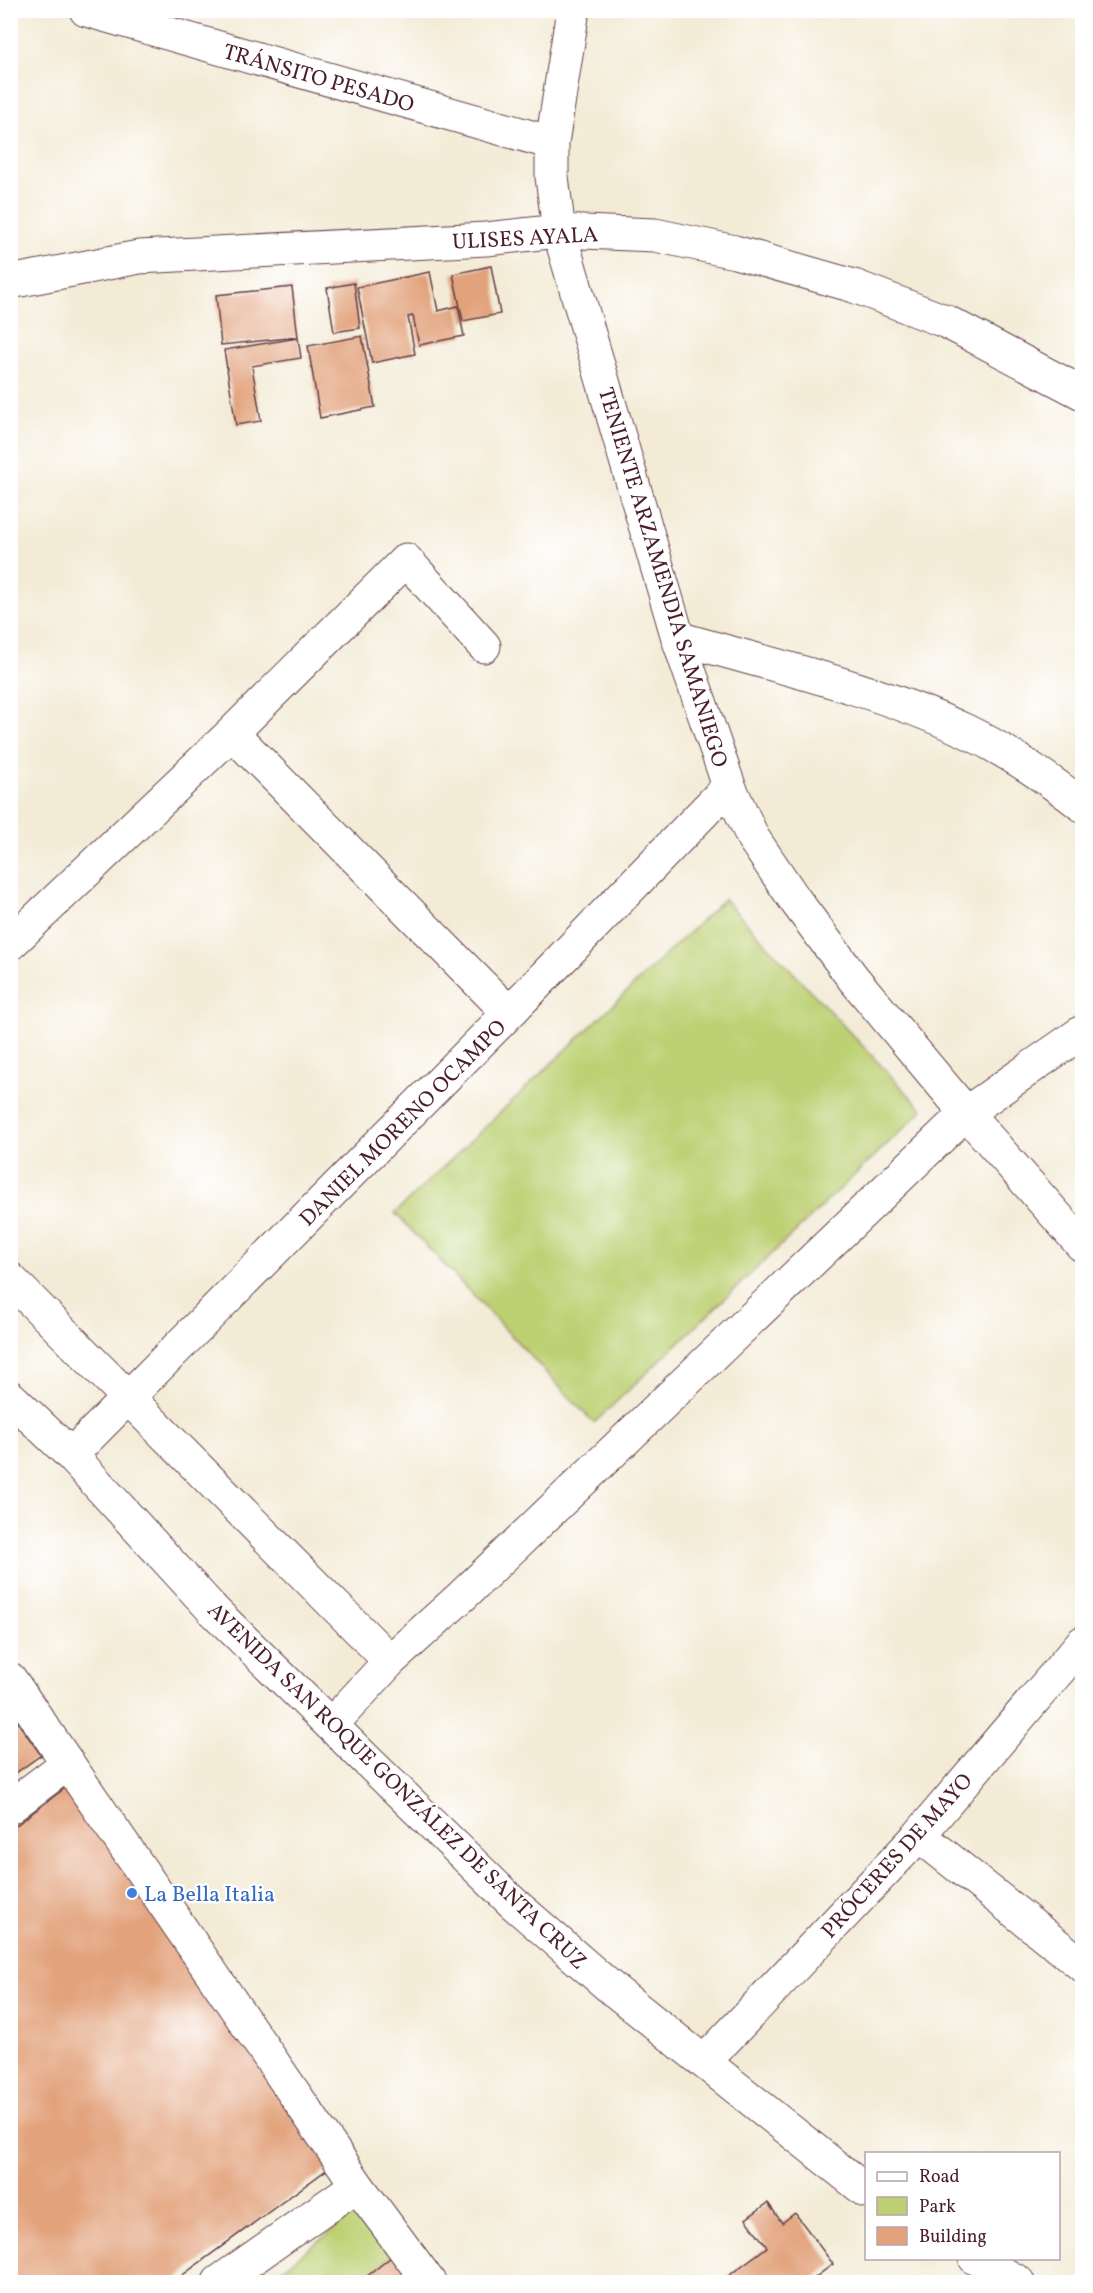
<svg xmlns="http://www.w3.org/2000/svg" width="1093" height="2293" viewBox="0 0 1093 2293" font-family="Vollkorn,serif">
<rect width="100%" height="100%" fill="#fff"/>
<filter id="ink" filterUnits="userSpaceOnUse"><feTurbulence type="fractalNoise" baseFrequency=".0167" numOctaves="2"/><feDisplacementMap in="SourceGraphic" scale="12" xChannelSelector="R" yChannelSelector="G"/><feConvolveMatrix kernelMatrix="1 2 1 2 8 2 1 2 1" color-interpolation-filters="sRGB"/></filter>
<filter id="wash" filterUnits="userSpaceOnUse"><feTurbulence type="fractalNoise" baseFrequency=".008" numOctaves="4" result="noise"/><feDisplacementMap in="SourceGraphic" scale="24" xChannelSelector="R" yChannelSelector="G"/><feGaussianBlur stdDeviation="1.35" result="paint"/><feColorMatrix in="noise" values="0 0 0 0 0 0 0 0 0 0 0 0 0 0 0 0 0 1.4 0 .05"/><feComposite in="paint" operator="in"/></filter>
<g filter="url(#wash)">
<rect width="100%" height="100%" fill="#f3ebd6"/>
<path fill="#bdd073" stroke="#84784f" stroke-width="1.5" d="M724 899 923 1110 594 1423 395 1213Z
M362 2208 396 2253 360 2282H265Z"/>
<g id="blocks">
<path fill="#e2a27c" d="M491 266 500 314 463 321 453 274Z
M430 272 438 311 458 306 464 336 419 345 413 316 408 317 415 354 372 363 357 287Z
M354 283 360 328 334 332 327 288Z
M292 287 298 337 221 345 216 295Z
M362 336 375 407 320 418 308 346Z
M298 338 301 358 252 366 261 421 236 425 224 350Z
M10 1711 41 1755 10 1777Z
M73 1782 329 2168 173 2282H14L10 2278V1830Z
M768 2203 782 2223 795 2213 833 2264 809 2282H720L767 2247 746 2219Z
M396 2253 416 2282H360Z"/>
</g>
</g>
<g filter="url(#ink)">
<use href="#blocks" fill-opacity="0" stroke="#633e45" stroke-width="1.5"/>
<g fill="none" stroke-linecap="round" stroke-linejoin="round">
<defs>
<path id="minor" d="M86 10 552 143
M573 10 552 143V177L559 231 678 638 729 786 753 838 795 900 853 978 966 1113 1082 1245
M10 282 139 257 486 239 559 231 655 235 735 252 854 286 947 322 1082 393
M678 638C775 666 875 688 966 731 1007 751 1046 777 1082 805
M232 733 509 1013
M10 944 232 733 406 560 484 646
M10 1279 390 1661
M71 1455 509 1013 729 786
M10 1679 357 2185 429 2282
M331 1725 390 1661 462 1596 966 1113 1082 1032
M10 1807 68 1763
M919 1835 1082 1965
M704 2062 919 1835 1082 1643
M219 2282 357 2185"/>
<path id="highway" d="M10 1397 71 1455 213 1610 512 1902 610 1987 866 2191
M975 2258 1018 2282"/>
</defs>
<use href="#minor" stroke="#633e45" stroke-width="35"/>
<use href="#highway" stroke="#633e45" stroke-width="35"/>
<use href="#minor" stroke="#fff" stroke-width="33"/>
<use href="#highway" stroke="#fff" stroke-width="33"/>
</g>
</g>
<circle fill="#3f7fe0" stroke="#fff" stroke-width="2" cx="132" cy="1893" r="6"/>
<g text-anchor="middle" stroke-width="4.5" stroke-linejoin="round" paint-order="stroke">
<g font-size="22" fill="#4a1f2b" stroke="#fff">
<text transform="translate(319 77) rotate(16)" y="8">TRÁNSITO PESADO</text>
<text transform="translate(525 237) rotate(-3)" y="8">ULISES AYALA</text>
<text transform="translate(664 577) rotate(73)" y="8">TENIENTE ARZAMENDIA SAMANIEGO</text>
<text transform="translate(402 1122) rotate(-45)" y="8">DANIEL MORENO OCAMPO</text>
<text transform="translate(398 1785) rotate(44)" y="8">AVENIDA SAN ROQUE GONZÁLEZ DE SANTA CRUZ</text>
<text transform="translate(896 1855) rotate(-48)" y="8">PRÓCERES DE MAYO</text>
</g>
<g font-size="22" fill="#366cbe" stroke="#fff" text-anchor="start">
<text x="144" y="1901">La Bella Italia</text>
</g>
</g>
<rect width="1093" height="2293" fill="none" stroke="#fff" stroke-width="36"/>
<rect x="865" y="2152" width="195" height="108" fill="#ffffff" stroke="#b7a5aa" stroke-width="1.5"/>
<rect x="877" y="2172" width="30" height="9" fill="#ffffff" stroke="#b7a5aa" stroke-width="1.5"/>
<text x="919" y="2182" font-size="18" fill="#4a1f2b">Road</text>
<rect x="877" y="2197" width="30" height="18" fill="#bdd073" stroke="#b7a5aa" stroke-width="1.5"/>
<text x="919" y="2212" font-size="18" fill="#4a1f2b">Park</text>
<rect x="877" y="2227" width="30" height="18" fill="#e2a27c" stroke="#b7a5aa" stroke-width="1.5"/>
<text x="919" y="2242" font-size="18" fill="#4a1f2b">Building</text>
</svg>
